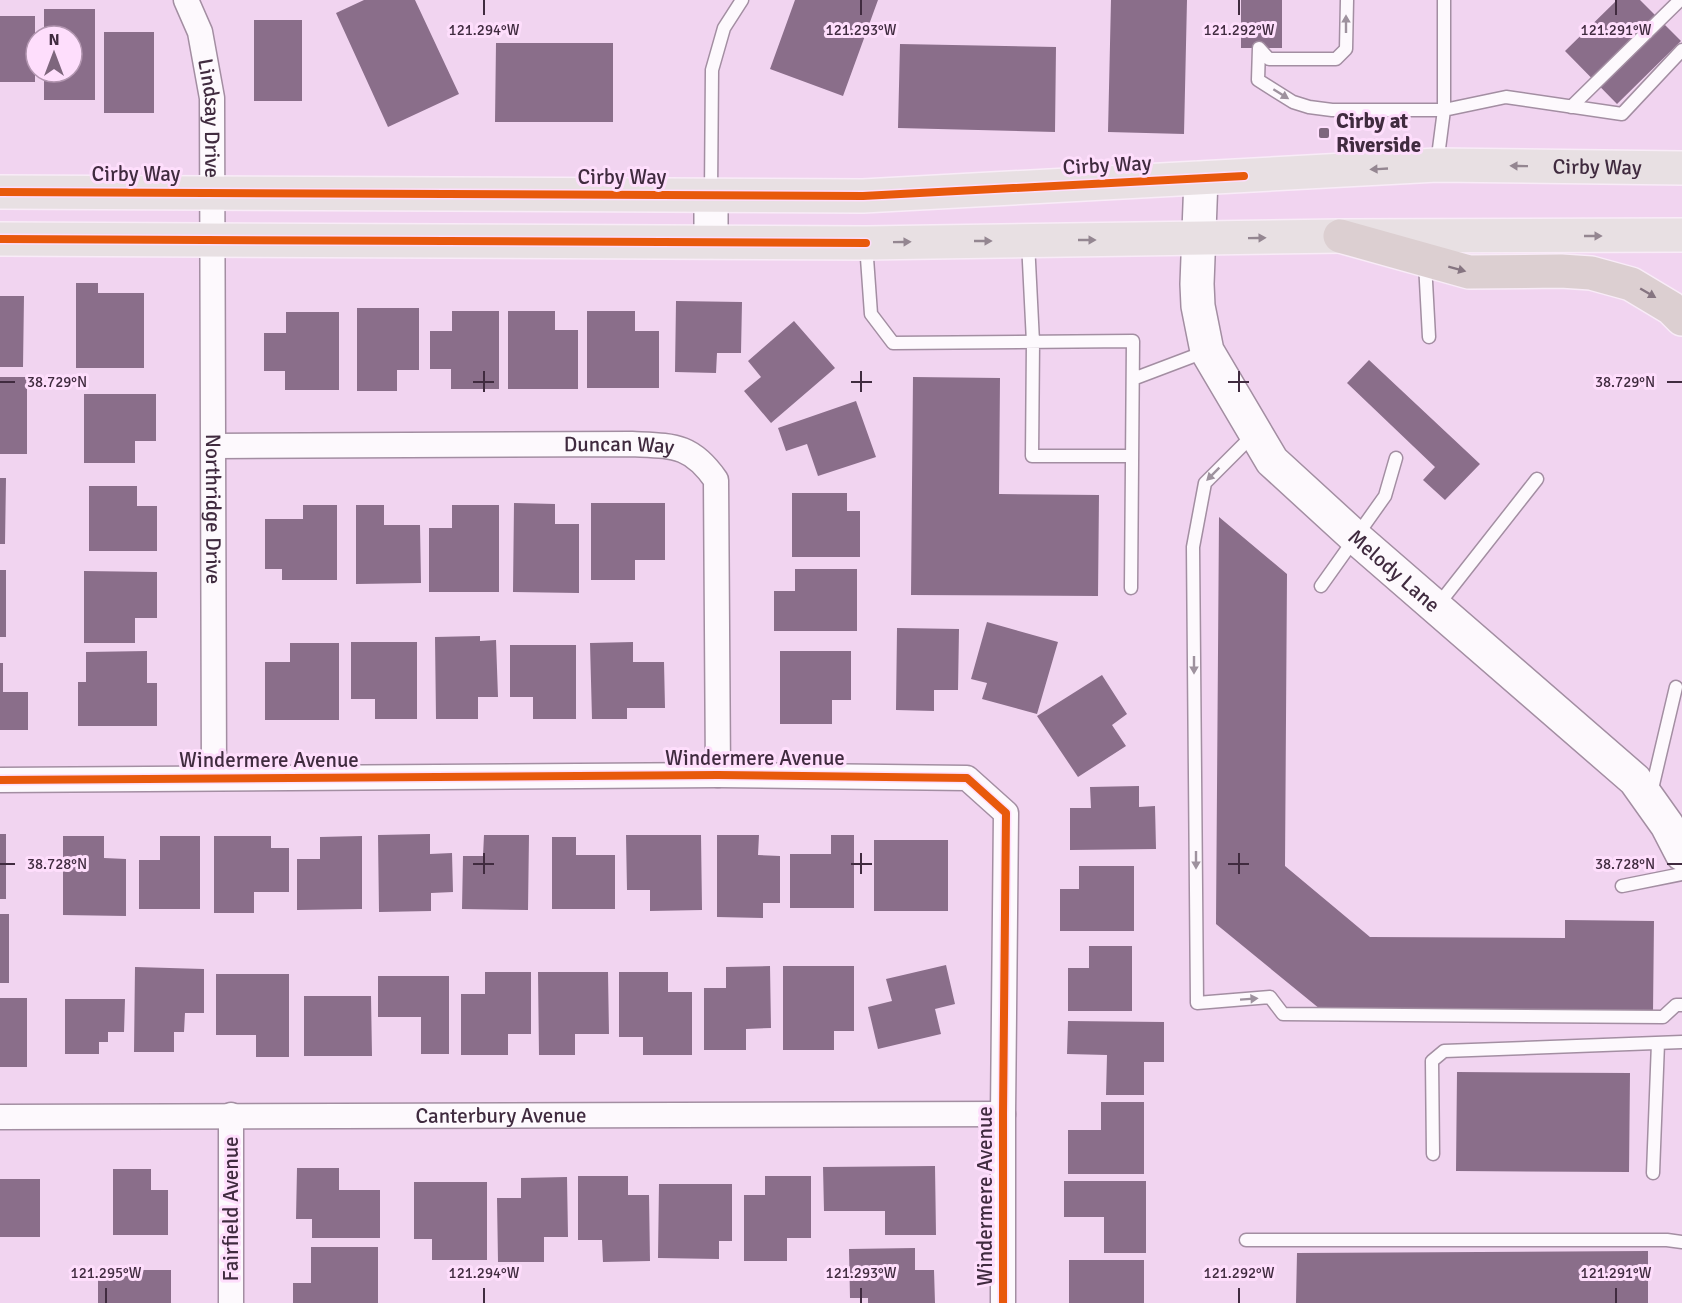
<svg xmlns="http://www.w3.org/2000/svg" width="1682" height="1303" viewBox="0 0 1682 1303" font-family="Signika,sans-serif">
<rect width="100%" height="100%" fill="#f1d4f0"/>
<path fill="#8a6e8a" d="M364 0H415L459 94 388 127 336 13Z
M795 0H878L843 96 770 69Z
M1111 0H1187L1184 134 1108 132Z
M1241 0H1282V48H1241Z
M1617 0H1640L1681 41 1617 104 1565 51Z
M44 9H95V100H44V72H72V36H44Z
M0 16H35V82H0Z
M254 20H302V101H254Z
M104 32H154V113H104Z
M496 43H613V122H495Z
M900 44 1056 47 1055 132 898 128Z
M76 283H98V293H144V368H76Z
M0 296H24L23 367H0Z
M676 301 742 302 741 353H717L716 373 675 372Z
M357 308H419V370H397V391H357Z
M452 311H499V389H451V369H430V331H452Z
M508 311H555V330H578V389H508Z
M587 311H635V331H659V388H587Z
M286 312H339V390H285V371H264V333H286Z
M794 321 835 368 771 423 744 391 761 377 748 361Z
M1369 360 1480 464 1445 500 1423 480 1435 467 1347 383Z
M0 377H27V454H0Z
M913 377 1000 378 999 494 1099 495 1098 596 911 595Z
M84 394H156V441H135V463H84Z
M856 401 876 457 818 476 807 444 786 451 778 428Z
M0 478H6L5 544H0Z
M89 486H137V506H157V551H89Z
M792 493H847V511H860V557H792Z
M514 503 555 504V524H579V593L513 592Z
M591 503H665V560H635V580H591Z
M303 505H337V580H282V569H265V519H303Z
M356 505H384V525H420L421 583 356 584Z
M452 505H499V592H429V528H452Z
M1219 517 1287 574 1285 866 1370 937 1565 938V920L1654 921 1653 1012 1320 1009 1216 924Z
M795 569H857V631H774V591H795Z
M0 570H6V637H0Z
M84 571 157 572V618H135V643H84Z
M987 622 1058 642 1037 714 982 699 987 683 971 679Z
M897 628 959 629 958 690H934V711L896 710Z
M480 636V641L496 640 498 697H478V719H436L435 637Z
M351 642H417V719H375V699H351Z
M633 642V662H664L665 708H627V719H592L590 643Z
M290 643H339V720H265V662H290Z
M510 645H576V719H533V697H510Z
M147 651V683H157V726H78V682H86V652Z
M780 651H851V700H832V724H780Z
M0 663H3V692H28V730H0Z
M1102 675 1127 714 1112 725 1126 746 1078 777 1037 716Z
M1139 786V807L1155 806 1156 849 1070 850V808H1091L1090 787Z
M0 834H6V899H0Z
M430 834V854L452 853 453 892 431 893V911L379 912 378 835Z
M484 835H529L528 910 462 909 463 856H483Z
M626 835H701L702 910 650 911V890H627Z
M717 835H759L758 855 780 856V903H763V918L717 917Z
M831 835H854V908H790V854H831Z
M63 836H104V858L126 859V916L63 915Z
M160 836H200V909H139V860H160Z
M214 836H271V848H289V892H254V913H214Z
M362 836V909L297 910V859H320V837Z
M552 837H576V855H615V909H552Z
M874 840H948V911H874Z
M1079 866H1134V931H1060V889H1079Z
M0 914H9V983H0Z
M1089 946H1132V1011H1068V968H1089Z
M946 965 955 1004 935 1009 941 1034 878 1049 868 1007 892 1001 886 979Z
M770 966 771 1028 746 1029V1050H704V988H726V967Z
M783 966H854V1031H834V1050H783Z
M135 967 204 969V1013H185L184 1032H174V1052H134Z
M485 972H531V1034H508V1055H461V994H485Z
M538 972H608L609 1034H575V1055H539Z
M619 972H668V992H692V1055H643V1037H619Z
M216 974H289V1057H256V1035H216Z
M378 976H449V1054H421V1017H378Z
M304 996H371L372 1056H304Z
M0 998H27V1067H0Z
M65 999H125L124 1032H108V1042H99V1054H65Z
M1068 1021 1164 1022V1062H1144V1095H1106L1107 1055 1067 1054Z
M1457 1072 1630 1073 1629 1172 1456 1171Z
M1101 1102H1144V1174H1068V1130H1101Z
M935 1166 936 1235H885V1211H824L823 1167Z
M297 1168H339V1190H380V1238H312V1219H296Z
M113 1169H151V1190H168V1235H113Z
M578 1176H628V1195H649L650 1261 603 1262 602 1240H578Z
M765 1176H811V1238H787V1261H744V1195H765Z
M567 1177 568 1237H544V1262H498L497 1198H521V1178Z
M0 1179H40V1237H0Z
M1064 1181H1146V1253H1104V1217H1064Z
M414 1182H487V1260H432V1239H414Z
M659 1184H732V1241H719V1259L658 1258Z
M311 1247H378V1303H293V1283H311Z
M915 1248V1270H934L935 1303H868V1298H850L849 1249Z
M1648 1251V1303H1296L1297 1253Z
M1069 1260H1144V1303H1069Z
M98 1270H171V1303H98Z"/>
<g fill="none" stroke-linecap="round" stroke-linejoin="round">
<defs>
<path id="lane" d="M1259 48 1258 80 1293 102 1309 107 1332 110H1444L1506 97 1622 114 1682 50
M1259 48 1269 59H1336L1346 49 1347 0
M1571 107 1680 0
M1437 164 1444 110V0
M711 193 712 70 724 28 742 0
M1028 242 1033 342 1032 456H1132
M866 244 871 314 893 343 1133 341 1131 588
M1425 263 1429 337
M1133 379 1207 351
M1254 434 1205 483 1193 547 1197 1003 1270 997 1283 1014 1663 1017 1676 1005H1682
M1321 586 1385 496 1396 458
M1438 605 1537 479
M1651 793 1676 687
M1622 886 1682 874
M1433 1154 1432 1061 1444 1051 1682 1042
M1653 1173 1658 1043
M1246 1240H1667L1682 1242"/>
<g id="street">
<path id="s1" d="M186 0 200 32 212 98 214 778"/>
<path id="s2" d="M214 446 632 444C673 446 691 444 716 480L718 775"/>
<path d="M0 780 718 775 967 778 1006 813 1003 1114V1303"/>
<path d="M231 1115V1303"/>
<path id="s3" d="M0 1117 1003 1114"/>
</g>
<g id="secondary">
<path id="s4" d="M1201 178 1197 284 1198 306 1207 351 1272 461 1355 537 1635 780 1667 825 1682 854"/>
<path d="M711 242V195"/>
</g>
<g id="primary">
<path id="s5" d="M0 192 863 196 1437 165 1682 168"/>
<path d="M0 239 866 243 1340 236 1682 235"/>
</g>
<path id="highway" d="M1340 236 1469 272 1561 271 1591 273 1631 284 1671 308 1682 319"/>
</defs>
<use href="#lane" stroke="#a38ea2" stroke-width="15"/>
<use href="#street" stroke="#a38ea2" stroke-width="27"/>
<use href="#secondary" stroke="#a38ea2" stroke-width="36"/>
<use href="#primary" stroke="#f9ecf8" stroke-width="36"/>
<use href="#highway" stroke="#f9ecf8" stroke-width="36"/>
<use href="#lane" stroke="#fdf9fd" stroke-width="12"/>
<use href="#street" stroke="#fdf9fd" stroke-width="24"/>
<use href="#secondary" stroke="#fdf9fd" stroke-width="33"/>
<use href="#primary" stroke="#e8e0e3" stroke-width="33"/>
<use href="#highway" stroke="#dccfd1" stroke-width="33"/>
<defs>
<path id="cycleway" d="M0 192 863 196 1244 176
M0 239 866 243
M0 780 718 775 967 778 1006 813 1003 1114V1303"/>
</defs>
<use href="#cycleway" stroke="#fedefc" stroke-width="11"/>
<use href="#cycleway" stroke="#e8590c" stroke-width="8"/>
</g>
<defs><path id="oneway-solid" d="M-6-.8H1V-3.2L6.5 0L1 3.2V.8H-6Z" transform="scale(1.5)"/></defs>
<g fill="#9e929e">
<use href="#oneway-solid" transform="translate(1346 24) rotate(-90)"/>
<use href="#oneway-solid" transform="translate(1281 94) rotate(32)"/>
<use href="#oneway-solid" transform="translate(1213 474) rotate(135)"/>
<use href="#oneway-solid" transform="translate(1194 665) rotate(90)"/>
<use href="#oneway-solid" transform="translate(1196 860) rotate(90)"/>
<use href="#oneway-solid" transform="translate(1249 999) rotate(-4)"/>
</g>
<g fill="#948691">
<use href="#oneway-solid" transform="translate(1519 166) rotate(-179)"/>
<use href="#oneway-solid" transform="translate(1379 169) rotate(177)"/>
<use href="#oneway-solid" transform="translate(1593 236)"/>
<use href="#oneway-solid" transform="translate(1257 238) rotate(-1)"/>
<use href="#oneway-solid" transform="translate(1087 240)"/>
<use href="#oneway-solid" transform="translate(983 241)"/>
<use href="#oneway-solid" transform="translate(902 242) rotate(-1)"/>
</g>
<g fill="#867581">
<use href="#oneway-solid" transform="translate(1457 269) rotate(15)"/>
<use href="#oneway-solid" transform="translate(1648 293) rotate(30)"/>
</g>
<path fill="none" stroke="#402b3f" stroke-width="2" d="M484 0V15M861 0V15M1239 0V15M1616 0V15M484 371V392M861 371V392M1239 371V392M0 382H15M473 382H494M851 382H872M1228 382H1249M1667 382H1682M484 853V874M861 853V874M1239 853V874M0 864H15M473 864H494M851 864H872M1228 864H1249M1667 864H1682M106 1288V1303M484 1288V1303M861 1288V1303M1239 1288V1303M1616 1288V1303"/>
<rect fill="#7e667d" stroke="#fedefc" stroke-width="2" x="1318" y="127" width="12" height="12" rx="3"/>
<g text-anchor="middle" stroke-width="6" stroke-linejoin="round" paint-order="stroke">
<g font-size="21" fill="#402b3f" stroke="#fedefc">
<text dy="7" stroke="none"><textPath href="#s1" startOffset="122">Lindsay Drive</textPath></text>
<text transform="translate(1107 165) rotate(-3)" y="7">Cirby Way</text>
<text dy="7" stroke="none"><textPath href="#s5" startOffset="1598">Cirby Way</textPath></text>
<text x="136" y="181">Cirby Way</text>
<text x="622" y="184">Cirby Way</text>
<text dy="7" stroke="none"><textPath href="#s2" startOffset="405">Duncan Way</textPath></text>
<text dy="7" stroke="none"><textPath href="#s1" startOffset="513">Northridge Drive</textPath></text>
<text dy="7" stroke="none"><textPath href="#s4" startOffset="466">Melody Lane</textPath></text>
<text x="755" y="765">Windermere Avenue</text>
<text x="269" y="767">Windermere Avenue</text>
<text dy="7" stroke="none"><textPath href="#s3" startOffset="501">Canterbury Avenue</textPath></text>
<text transform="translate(985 1196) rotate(-90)" y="7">Windermere Avenue</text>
<text transform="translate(231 1209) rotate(-90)" y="7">Fairfield Avenue</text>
</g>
<g font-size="21" font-weight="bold" fill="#402b3f" stroke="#fedefc" text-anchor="start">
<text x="1336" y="128">Cirby at<tspan x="1336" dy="24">Riverside</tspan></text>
</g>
</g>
<g font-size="15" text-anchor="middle" fill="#402b3f" stroke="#fedefc" stroke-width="6" stroke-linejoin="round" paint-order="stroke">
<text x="484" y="35">121.294°W</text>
<text x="861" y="35">121.293°W</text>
<text x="1239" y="35">121.292°W</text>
<text x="1616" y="35">121.291°W</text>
<text x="57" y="387">38.729°N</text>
<text x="1625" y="387">38.729°N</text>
<text x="57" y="869">38.728°N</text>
<text x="1625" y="869">38.728°N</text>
<text x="106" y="1278">121.295°W</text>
<text x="484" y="1278">121.294°W</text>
<text x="861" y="1278">121.293°W</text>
<text x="1239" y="1278">121.292°W</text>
<text x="1616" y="1278">121.291°W</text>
</g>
<g transform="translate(54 54)"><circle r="28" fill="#fedefc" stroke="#b296b0" stroke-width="1.5"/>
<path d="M0-4.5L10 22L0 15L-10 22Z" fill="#7e667d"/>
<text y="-9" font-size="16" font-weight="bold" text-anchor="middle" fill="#402b3f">N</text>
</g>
</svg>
